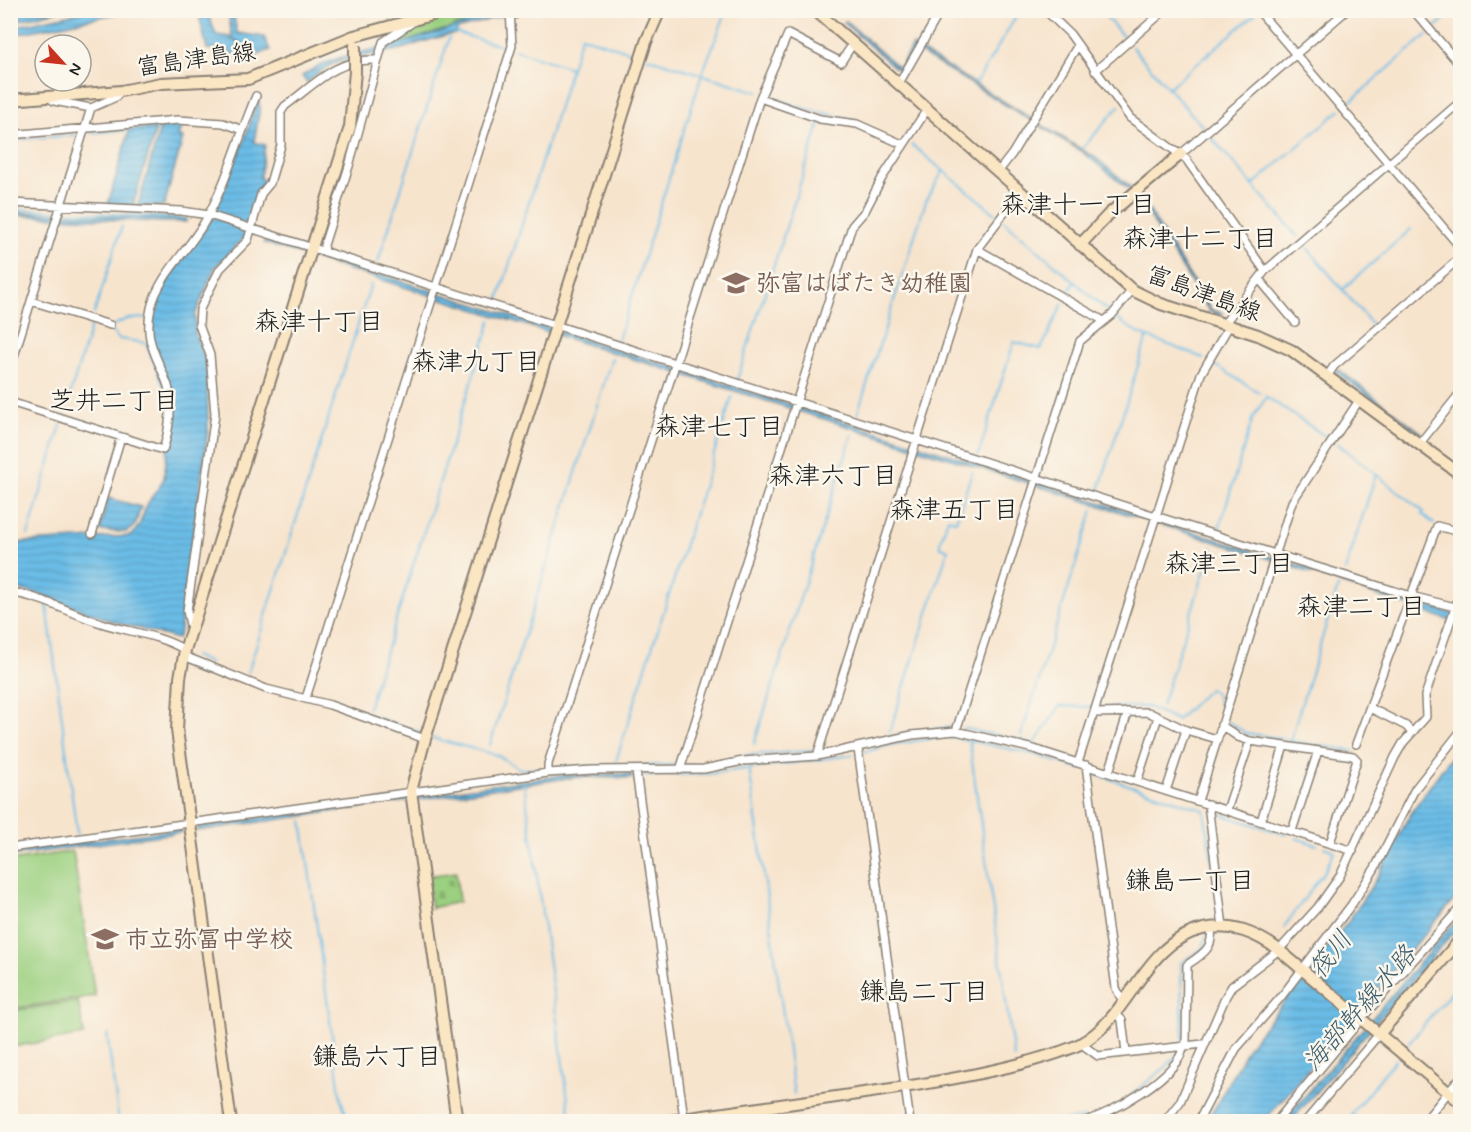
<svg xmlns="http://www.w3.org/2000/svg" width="1471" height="1132" viewBox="0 0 1471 1132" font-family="Mynerve,'Klee One',sans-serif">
<defs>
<pattern id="grass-tufts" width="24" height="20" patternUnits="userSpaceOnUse" patternTransform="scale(1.5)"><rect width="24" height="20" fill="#9bd080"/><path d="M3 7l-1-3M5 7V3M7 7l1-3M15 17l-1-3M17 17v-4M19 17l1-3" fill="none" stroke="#85b26e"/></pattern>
<pattern id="cemetery-stones" width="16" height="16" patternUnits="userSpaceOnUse" patternTransform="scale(1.5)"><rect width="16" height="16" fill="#9bd080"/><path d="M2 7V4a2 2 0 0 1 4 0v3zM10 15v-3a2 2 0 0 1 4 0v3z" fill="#85b26e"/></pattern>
<pattern id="water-rules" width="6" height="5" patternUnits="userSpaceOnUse" patternTransform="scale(1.5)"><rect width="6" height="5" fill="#6bbce6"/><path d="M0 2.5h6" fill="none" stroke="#5ca1c5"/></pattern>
</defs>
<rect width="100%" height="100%" fill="#fbf7ec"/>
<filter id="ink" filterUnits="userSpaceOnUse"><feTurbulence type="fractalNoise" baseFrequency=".0167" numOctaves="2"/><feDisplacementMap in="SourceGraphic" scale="12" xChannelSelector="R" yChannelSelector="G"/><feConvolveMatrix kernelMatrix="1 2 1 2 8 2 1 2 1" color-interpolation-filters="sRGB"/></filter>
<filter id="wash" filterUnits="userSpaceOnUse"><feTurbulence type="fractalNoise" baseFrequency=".008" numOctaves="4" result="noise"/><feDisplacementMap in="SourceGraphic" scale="24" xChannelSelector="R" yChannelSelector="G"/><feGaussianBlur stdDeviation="1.35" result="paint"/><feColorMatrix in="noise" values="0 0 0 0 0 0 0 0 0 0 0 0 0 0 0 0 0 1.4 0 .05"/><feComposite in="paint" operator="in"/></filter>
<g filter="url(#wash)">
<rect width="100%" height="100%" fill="#f7e4cd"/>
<path fill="url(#grass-tufts)" stroke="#5c764e" stroke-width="1.5" d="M462 11H505L405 42 385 45C400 25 439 17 462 11Z"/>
<path fill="url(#cemetery-stones)" stroke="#5c764e" stroke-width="1.5" d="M456 872 459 902 431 908 427 876Z"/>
<path fill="#9bd080" stroke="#5c764e" stroke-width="1.5" d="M73 851 95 996 11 1009V861Z
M78 1001 84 1035 11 1047V1011Z"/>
<path fill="url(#water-rules)" stroke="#446c81" stroke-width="1.5" d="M37 11H58L11 22V16Z
M87 11H130L11 35V27Z
M198 11H207L216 35 229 37 246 47 232 37 228 11H233L237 33 264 37 270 50 255 56V61L251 63 249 58 243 59 223 49H207Z
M505 11H518L457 29 455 34C437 36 419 44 401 49 365 58 335 53 307 83L302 76C335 53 369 52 405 42 438 33 472 21 505 11Z
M846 21 899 68 912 45 1096 158 1131 187 1129 189 1081 151 914 49 900 72 844 23Z
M258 97 260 108 254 142 265 145 260 177 264 182 251 209 250 225 245 237 215 267 195 315V334L207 363 208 430 179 636 177 639 115 622 39 594 11 588V543L130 536C141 527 141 519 146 507 151 496 160 488 164 478L172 410 152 339 153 311 163 286 210 221 244 141Z
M181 126 178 137 183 138 164 206H138L160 128Z
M156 129 133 205 108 204 129 131Z
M1140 196 1211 310 1223 313 1222 316 1210 312 1138 198Z
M10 212 174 219 187 220 186 222H162L11 215Z
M265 238 1450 613 1460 618V624L1270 559 264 243Z
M1338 369 1422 433 1421 434 1336 372Z
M108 498 141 507 135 525 127 532 99 531Z
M1460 744V893L1264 1121 1207 1122 1248 1047 1348 922 1377 878 1411 813Z
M571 774H632V778L576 777 196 831 200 826Z
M180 829 183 832 11 856 10 851Z
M1460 916V925L1291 1121 1283 1122Z"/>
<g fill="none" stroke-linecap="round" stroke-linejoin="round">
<path stroke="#6bbce6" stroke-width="2" d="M1100 10 1127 41
M1433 29 1455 10
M454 32 508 48
M1132 47 1203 127
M515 50 571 68 581 36 637 54
M646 57 758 92
M976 83 1020 10
M1168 88 1255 14
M765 94 803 108 858 121
M1344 107 1428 34
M90 133 183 125
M1210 136 1298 237
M10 140 78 135
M912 145 997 215
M1082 149 1119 106
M1254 184 1340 110
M10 209 187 218
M1003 220 1108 311
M1304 244 1375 328
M378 262 449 38
M1342 290 1411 229
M1067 296 1074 282
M497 304 571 68
M94 314 122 226
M1114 317 1138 333 1203 358
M114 325 127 319 146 318
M111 331 119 339 146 343 166 391V402
M618 340 702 74 727 10
M1210 362 1260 393
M737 380 820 122
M1265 396 1328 438
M64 414 91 326
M857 415 926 201 943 171
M1338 444 1424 512 1422 514 1434 524
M978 456 1014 342 1041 349 1063 303
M1098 493 1147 337
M1219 529 1253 417 1266 398
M28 535 61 425
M1345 571 1376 474
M1338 587 1290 741 1353 751
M47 605 77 834
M194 656 210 663
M248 672 371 284
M282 690 303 694
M312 695 331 702
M340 705 422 733
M1162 705 1212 547
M1099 707H1148L1177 720 1209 689 1215 693 1223 713
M368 708 491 320
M1227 721 1246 733 1290 740
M963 728 1034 744 1060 706 1093 707
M890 731 948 550 940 546V543L948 518 956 521 972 472
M1021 736 1093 510
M432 738 497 755 520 769H542
M969 740 1014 1058
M754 744 852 435
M855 744 922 730 953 727
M490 745 612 358
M823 750 832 749
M864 752 895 744 948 736 1034 754 1080 769
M616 761 732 397
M686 765H704L750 755 813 751
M554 767 677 765
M749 767 794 1094
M1095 774 1204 810 1212 862
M641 775 707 774 853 755
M524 783 571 1122
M1213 812 1287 835
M302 820 341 1100 349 1122
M1296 838 1317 845
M1284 927 1326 869 1334 851 1324 847
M107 1034 119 1122
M1183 1040 1181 963 1203 948 1206 937
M1408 1044 1460 982
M1130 1096 1167 1066 1177 1055
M1352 1114 1361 1122
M1059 1122 1084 1118
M1345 1122 1395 1060"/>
</g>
</g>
<g filter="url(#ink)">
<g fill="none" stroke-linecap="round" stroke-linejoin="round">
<defs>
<path id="street" d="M1045 10 1070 34 1130 118 1186 159 1265 271
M1258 10 1460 247
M1413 10 1460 65
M512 16 526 10
M1095 71 1165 10
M898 85 941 10
M48 97 54 101 91 108
M760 98 820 119 857 124 902 144
M10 135 178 120 223 123 243 130
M1181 154 1347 10
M998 172 1012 154 1078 45
M10 203 181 211 209 215 1275 554 1411 596 1455 607
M977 249 1104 321
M325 252 324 245 349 166 383 42 413 22
M1259 279 1295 322
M31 301 110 325
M1224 324 1265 271 1460 102
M10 369 91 108 116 97 121 91
M1328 375 1334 366 1460 258
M10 402 163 450C169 432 173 404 168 386 158 357 143 342 151 308 159 275 188 251 204 223 227 183 238 138 256 96
M1420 443 1460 393
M92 534 121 437
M10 592C42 597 68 612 98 622 127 632 158 634 185 650
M191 629 187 611 215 414 210 355 199 325 200 309 220 269 248 240 261 194 270 183 281 145V112L285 106C314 85 337 58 376 60
M184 656 266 689 330 705 425 739
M306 698 512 46 510 10
M1370 708 1406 726 1412 733
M1094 713 1148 712 1186 730 1217 739
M1221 725 1238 737 1250 741 1353 756 1357 760 1330 843
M956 731 1080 341 1112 315 1132 290
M1356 744 1437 526 1456 531 1460 526
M858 749 910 1122
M817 756 977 249 1020 192
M1078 763 1201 374 1229 326
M1086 765 1116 988 1123 1002
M680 770 852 226 865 211 882 178 926 111
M636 771 684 1118
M1109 772 1128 712
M548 773V764L760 98 788 34 841 62 852 45
M1137 782 1158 717
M1166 791 1186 730
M1198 801 1292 502 1360 399
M1208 804 1223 927
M1227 810 1250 741
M1261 821 1284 746
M1292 831 1318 751
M10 848 548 773 592 770 704 769 743 761 817 756 912 735 956 731 1034 749 1353 851
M1116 1014 1122 1020 1126 1052
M1080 1043 1098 1056 1203 1044
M1186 1046 1187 965C1203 954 1214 948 1211 928
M1081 1122C1107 1117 1182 1074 1183 1046
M1164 1122 1180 1102 1226 996 1232 986 1279 950 1318 907 1340 876 1395 757 1403 743 1426 717 1425 696 1460 593
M1198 1122 1236 1049 1281 997 1352 904 1375 868 1415 789 1460 732
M1276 1122 1362 1018 1460 908
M1305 1122 1380 1033
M1424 1122 1460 1078"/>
<path id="secondary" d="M815 10 1132 290 1161 304 1258 335 1291 350 1460 474
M10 100 121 91 161 83 248 79 354 36 450 10
M1080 245 1109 214 1181 154
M1380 1033 1460 940
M231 1122 177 730 180 678 185 650 350 127 355 71
M457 1122 411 791 425 739 646 42 660 10
M662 1122C734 1112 806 1101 878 1091 926 1084 973 1076 1020 1064 1040 1058 1062 1053 1080 1044 1132 1016 1142 943 1203 929 1232 923 1256 933 1279 950L1460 1102"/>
</defs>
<use href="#street" stroke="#8a8074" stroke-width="10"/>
<use href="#secondary" stroke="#8a8074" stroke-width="14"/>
<use href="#street" stroke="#fff" stroke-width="7"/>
<use href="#secondary" stroke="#fbe6c4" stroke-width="10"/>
<defs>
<path id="secondary-bridge" d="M355 45V71"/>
</defs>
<use href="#secondary-bridge" stroke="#8a8074" stroke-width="14" stroke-linecap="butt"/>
<use href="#secondary-bridge" stroke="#fbe6c4" stroke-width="10"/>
</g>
</g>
<defs>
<symbol id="school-bare" viewBox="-9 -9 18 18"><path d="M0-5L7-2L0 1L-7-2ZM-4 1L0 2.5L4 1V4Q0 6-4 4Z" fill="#8d6e63" stroke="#fbf7ec" stroke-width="2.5" paint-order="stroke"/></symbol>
</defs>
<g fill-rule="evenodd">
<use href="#school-bare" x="717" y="264" width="38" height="38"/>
<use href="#school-bare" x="86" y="920" width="38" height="38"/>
</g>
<g text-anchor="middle" stroke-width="5" stroke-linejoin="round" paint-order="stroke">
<g font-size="24" fill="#1c1c1c" stroke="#fbf7ec">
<text transform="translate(196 59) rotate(-8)" y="8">富島津島線</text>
<text transform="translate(1204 293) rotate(20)" y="8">富島津島線</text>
</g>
<g font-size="24" font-weight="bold" fill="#785e54" stroke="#fbf7ec" text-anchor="start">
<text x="756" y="291">弥富はばたき幼稚園</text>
<text x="125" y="947">市立弥冨中学校</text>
</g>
<g font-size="26" fill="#1c1c1c" stroke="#fbf7ec">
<text x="1078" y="213">森津十一丁目</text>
<text x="1200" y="247">森津十二丁目</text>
<text x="319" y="330">森津十丁目</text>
<text x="476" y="370">森津九丁目</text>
<text x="114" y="409">芝井二丁目</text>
<text x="719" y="435">森津七丁目</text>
<text x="833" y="484">森津六丁目</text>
<text x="954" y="518">森津五丁目</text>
<text x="1229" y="572">森津三丁目</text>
<text x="1361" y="615">森津二丁目</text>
<text x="1190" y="889">鎌島一丁目</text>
<text x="924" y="1000">鎌島二丁目</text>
<text x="377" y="1065">鎌島六丁目</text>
</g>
<g font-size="26" font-style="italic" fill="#3c5c6d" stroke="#fbf7ec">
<text transform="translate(1330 954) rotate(-52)" y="9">筏川</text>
<text transform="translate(1359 1008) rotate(-49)" y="9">海部幹線水路</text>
</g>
</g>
<rect width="1471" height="1132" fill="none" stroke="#fbf7ec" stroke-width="36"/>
<g transform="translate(63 63) rotate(117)"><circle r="28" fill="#fbf7ec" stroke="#a29f99" stroke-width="1.5"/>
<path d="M0-4.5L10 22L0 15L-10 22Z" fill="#c8321e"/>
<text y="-9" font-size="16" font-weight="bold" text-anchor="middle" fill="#1c1c1c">N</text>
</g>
</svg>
